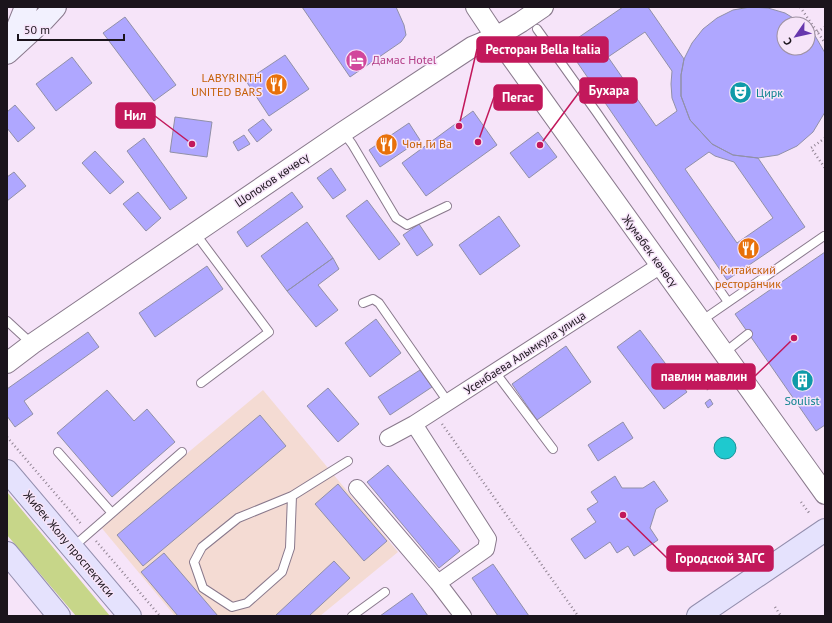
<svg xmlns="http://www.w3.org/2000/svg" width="832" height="623" viewBox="0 0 832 623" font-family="'PT Sans',sans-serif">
<rect width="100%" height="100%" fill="#f6e4f9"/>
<path fill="#f4dbd3" d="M263 390 398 552 320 616H175L100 526Z"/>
<path fill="#c7d689" d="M7 492 110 616H76L7 535Z"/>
<path fill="#1ec9cf" stroke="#1d9399" d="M714 448a11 11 0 1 1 22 0a11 11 0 1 1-22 0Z"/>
<path fill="#afa7ff" stroke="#9190a8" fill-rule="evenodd" d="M302 7H396L404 25 406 35 401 42 350 77Z
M623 7H648L684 59 681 75V96L690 120 712 144 733 155 758 158 805 227 727 280 566 46ZM645 32 672 71 671 84 672 98 677 111 656 126 608 57ZM709 152 715 156 734 162 773 218 737 243 685 169Z
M750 7 768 8 785 13 803 24H784V48H808V29L814 34 825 53V112L813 132 797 146 778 155 758 158 733 155 712 144 690 120 681 96V75L684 59 692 43 703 29 717 18 733 10Z
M125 17 176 85 154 101 103 33Z
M285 55 309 89 269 116 246 81Z
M72 57 92 83 56 111 36 84Z
M15 105 35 128 18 142 7 128V112Z
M473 111 497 145 426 196 402 163Z
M175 117 212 122 207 157 170 152Z
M263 119 272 130 257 142 248 130Z
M409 123 420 140 380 167 369 150Z
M538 132 557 157 529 178 510 153Z
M244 135 250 144 238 151 233 142Z
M144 138 187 198 170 210 127 151Z
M95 151 124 182 110 194 82 163Z
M331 168 346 190 333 199 317 178Z
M14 172 26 186 7 201V177Z
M138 192 161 218 146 231 123 204Z
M292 192 303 207 247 247 237 232Z
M367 200 400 244 379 260 346 216Z
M499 216 520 246 480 275 459 245Z
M307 222 333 258 287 291 261 256Z
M419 224 433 245 417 256 403 235Z
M825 252V425L816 431 735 314Z
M333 258 339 269 318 285 338 310 316 327 287 291Z
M207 266 223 289 155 337 139 313Z
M376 319 401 353 370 377 345 343Z
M640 330 687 392 664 409 617 347Z
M88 332 99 347 24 401 33 414 15 427 7 416V389Z
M566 346 591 382 537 420 512 384Z
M420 370 432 387 390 415 378 397Z
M328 388 359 424 338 442 307 406Z
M107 390 134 421 147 409 175 442 112 497 57 433Z
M710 399 713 404 708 408 705 403Z
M260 415 286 446 143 566 117 535Z
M623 422 633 438 598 461 588 445Z
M388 465 460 551 439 568 367 482Z
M615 476 622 488H643L654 481 668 501 656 509 650 528 658 540 634 556 628 546 617 553 610 542 585 559 571 539 596 522 587 509 598 502 591 492Z
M338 484 387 541 364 561 315 504Z
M164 553 218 616H178L141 572Z
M334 561 350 578 309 616H275Z
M493 564 529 616H498L472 578Z
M412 593 428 616H380Z"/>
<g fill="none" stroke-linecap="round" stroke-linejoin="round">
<defs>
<path id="service" d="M537 29 597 113 728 302
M343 132 352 144 396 218 407 225 447 206
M195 233 269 332 201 383
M363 303 373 299 379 303 448 402
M7 321 32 344
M701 321 824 236
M724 353 748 334
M495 372 553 449
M58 452 112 513
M292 496 290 548 282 572 247 603 232 607 203 588 194 562 202 547 238 518 292 496 348 461
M73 547 182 452
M352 616 385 592"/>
<path id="minor" d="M414 424 488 539 486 549 438 583
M388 438 414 424 661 265
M357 488 438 583 463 616"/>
<path id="tertiary" d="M476 7 496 37 507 51 825 494
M7 363 32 344 343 132 472 47 496 37 521 22 543 7"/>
<path id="secondary" d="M10 47 26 7
M7 53 43 20 55 7"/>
<path id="primary" d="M7 471 130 616
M7 553 59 616
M698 616 825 530"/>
</defs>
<use href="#service" stroke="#89798c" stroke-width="10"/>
<use href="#minor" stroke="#89798c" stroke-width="18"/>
<use href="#tertiary" stroke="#89798c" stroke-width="22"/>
<use href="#secondary" stroke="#89798c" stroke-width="24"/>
<use href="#primary" stroke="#938ead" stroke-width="24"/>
<path stroke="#918493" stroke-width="2.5" stroke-dasharray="1 3" stroke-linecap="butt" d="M800 7 825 43
M814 34 825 27
M825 138 811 148 825 168
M702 383 710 392
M442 424 578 616
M7 437 82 525
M801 502 810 514
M96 541 160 616
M775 607 781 616"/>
<use href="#service" stroke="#fff" stroke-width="8"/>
<use href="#minor" stroke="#fff" stroke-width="16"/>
<use href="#tertiary" stroke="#fff" stroke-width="20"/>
<use href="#secondary" stroke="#f2f1fe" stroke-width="22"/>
<use href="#primary" stroke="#e5e2fd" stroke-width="22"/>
</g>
<defs>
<symbol id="hotel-disc" viewBox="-11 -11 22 22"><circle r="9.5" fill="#d1479c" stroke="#f6e4f9"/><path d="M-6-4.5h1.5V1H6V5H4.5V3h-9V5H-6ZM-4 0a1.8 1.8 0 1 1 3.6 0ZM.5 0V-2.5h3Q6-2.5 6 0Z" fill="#fff"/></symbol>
<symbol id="restaurant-disc" viewBox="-11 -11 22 22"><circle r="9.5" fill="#e8710a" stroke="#f6e4f9"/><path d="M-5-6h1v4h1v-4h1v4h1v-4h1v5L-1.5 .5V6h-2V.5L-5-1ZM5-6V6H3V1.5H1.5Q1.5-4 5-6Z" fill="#fff"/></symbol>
<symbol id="theatre-disc" viewBox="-11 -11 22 22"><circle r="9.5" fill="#0f9aa8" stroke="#f6e4f9"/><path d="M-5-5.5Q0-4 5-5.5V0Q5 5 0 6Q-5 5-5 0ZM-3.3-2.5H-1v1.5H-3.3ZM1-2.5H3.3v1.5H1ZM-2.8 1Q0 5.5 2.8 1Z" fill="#fff"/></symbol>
<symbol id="building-disc" viewBox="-11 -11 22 22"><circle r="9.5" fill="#0f9aa8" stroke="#f6e4f9"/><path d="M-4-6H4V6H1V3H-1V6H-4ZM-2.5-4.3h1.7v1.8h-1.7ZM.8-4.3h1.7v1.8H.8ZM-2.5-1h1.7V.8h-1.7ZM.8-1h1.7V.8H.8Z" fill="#fff"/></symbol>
</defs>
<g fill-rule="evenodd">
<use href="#hotel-disc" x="344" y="48" width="25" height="25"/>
<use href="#restaurant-disc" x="264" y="72" width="25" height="25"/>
<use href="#theatre-disc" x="728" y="80" width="25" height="25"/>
<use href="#restaurant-disc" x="374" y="132" width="25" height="25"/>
<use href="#restaurant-disc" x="736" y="236" width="25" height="25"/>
<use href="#building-disc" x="790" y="368" width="25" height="25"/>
</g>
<g text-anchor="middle" stroke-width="3" stroke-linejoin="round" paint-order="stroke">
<g font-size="12" fill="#b23c85" stroke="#f6e4f9" text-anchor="start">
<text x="372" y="64">Дамас Hotel</text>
</g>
<g font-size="12" fill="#c56008" stroke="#f6e4f9" text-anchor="end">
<text x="262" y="82">LABYRINTH<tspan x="262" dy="14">UNITED BARS</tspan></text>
<text x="402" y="148" text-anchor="start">Чон Ги Ва</text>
<text x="748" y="274" text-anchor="middle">Китайский<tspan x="748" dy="14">ресторанчик</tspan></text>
</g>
<g font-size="12" fill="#0d838f" stroke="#f6e4f9" text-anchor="start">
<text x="756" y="97">Цирк</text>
<text x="802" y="405" text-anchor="middle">Soulist</text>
</g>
<g font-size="12" fill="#1b141c" stroke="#f6e4f9">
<text transform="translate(272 180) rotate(-34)" y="4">Шопоков көчөсү</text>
<text transform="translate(650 251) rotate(54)" y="4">Жумабек көчөсү</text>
<text transform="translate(525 353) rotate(-33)" y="4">Усенбаева Алымкула улица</text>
<text transform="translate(69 544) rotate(50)" y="4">Жибек Жолу проспектиси</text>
</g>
</g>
<path fill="none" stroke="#c2185b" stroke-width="1.5" d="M459 126L477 49M540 145L580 91M478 142L494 97M192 144L155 116M794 338L755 376M623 515L667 558"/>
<g fill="#c2185b" stroke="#f6e4f9" stroke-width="1.5">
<circle cx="459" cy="126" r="4"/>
<circle cx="540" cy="145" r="4"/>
<circle cx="478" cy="142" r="4"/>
<circle cx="192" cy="144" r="4"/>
<circle cx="794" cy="338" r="4"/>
<circle cx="623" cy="515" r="4"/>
</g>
<g fill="#c2185b" stroke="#c2185b" stroke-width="1.5">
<rect x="477" y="37" width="131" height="25" rx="4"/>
<rect x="580" y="78" width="57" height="25" rx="4"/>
<rect x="494" y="85" width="48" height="25" rx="4"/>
<rect x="116" y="103" width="39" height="25" rx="4"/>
<rect x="652" y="364" width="103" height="25" rx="4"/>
<rect x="667" y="546" width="106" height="25" rx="4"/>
</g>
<g font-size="13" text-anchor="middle" font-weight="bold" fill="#fff">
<text x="543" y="54">Ресторан Bella Italia</text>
<text x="609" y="95">Бухара</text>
<text x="518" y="102">Пегас</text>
<text x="135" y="120">Нил</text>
<text x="704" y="381">павлин мавлин</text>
<text x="720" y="563">Городской ЗАГС</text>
</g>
<rect width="832" height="623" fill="none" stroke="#1b141c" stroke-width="16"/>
<g transform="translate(796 36) rotate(236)"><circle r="19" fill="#f6e4f9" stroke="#9e91a1"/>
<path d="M0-3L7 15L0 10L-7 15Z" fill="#6636ad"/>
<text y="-6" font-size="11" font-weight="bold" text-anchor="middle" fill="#1b141c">С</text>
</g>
<path d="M18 34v6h106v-6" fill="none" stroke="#1b141c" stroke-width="2"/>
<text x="24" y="34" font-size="12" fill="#1b141c" stroke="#f6e4f9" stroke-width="3" paint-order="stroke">50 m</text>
</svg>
